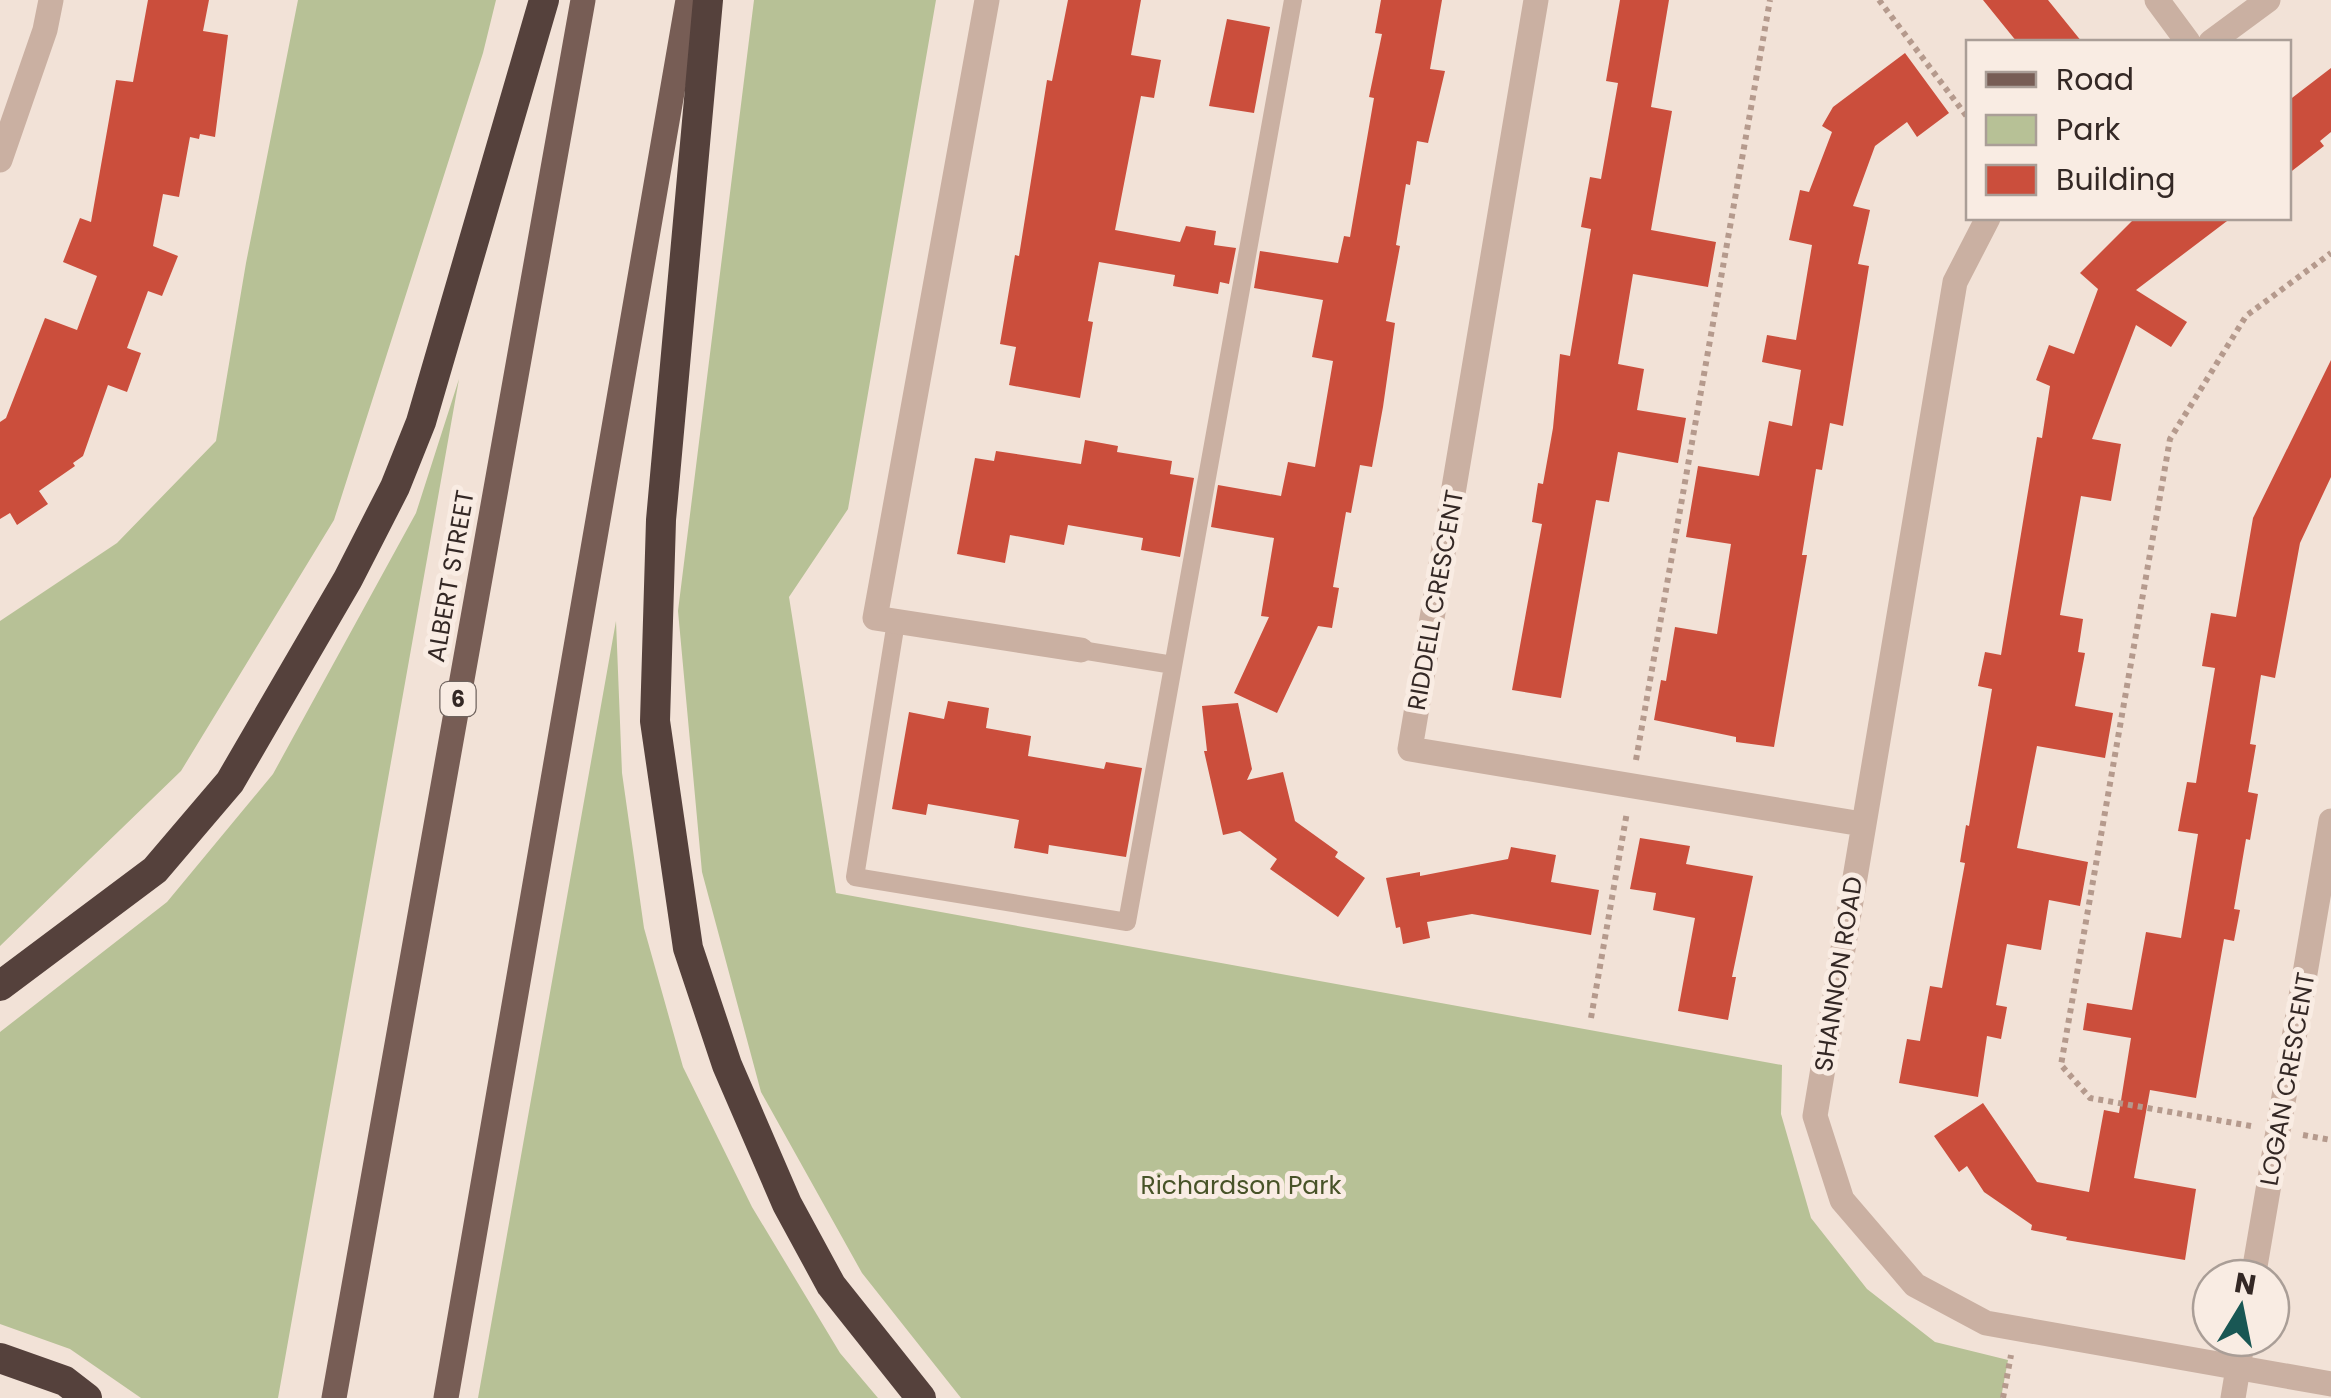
<svg xmlns="http://www.w3.org/2000/svg" width="2331" height="1398" viewBox="0 0 2331 1398" font-family="Poppins,sans-serif">
<rect width="100%" height="100%" fill="#f2e2d7"/>
<path fill="#b7c196" d="M298 0H496L483 53 334 520 181 771 0 946V621L117 543 216 441 246 263Z
M754 0H936L848 509 789 597 836 893 1782 1065 1781 1114 1811 1218 1867 1289 1935 1342 2008 1360 2001 1398H961L862 1273 761 1092 702 872 678 611Z
M459 379 278 1398H141L70 1349 0 1324V1032L167 902 273 774 416 513Z
M616 621 622 773 644 928 683 1067 752 1207 840 1353 878 1398H478Z"/>
<path fill="#cb4e3c" d="M148 0H209L203 31 228 35 215 137 200 134 199 139 190 137 179 197 163 194 153 246 178 256 162 296 148 291 127 348 141 353 127 392 108 385 83 456 73 463 75 466 39 491 48 504 17 525 10 513 0 519V422L6 418 45 318 77 330 97 276 63 262 80 218 91 222 116 80 133 82Z
M1068 0H1141L1131 55 1161 60 1154 98 1141 96 1115 230 1180 242 1186 226 1216 231 1214 245 1236 248 1229 284 1220 282 1218 294 1173 286 1175 275 1099 262 1088 321 1093 322 1080 398 1009 385 1016 347 1000 344 1015 255 1019 256 1047 80 1052 81Z
M1381 0H1442L1430 69 1445 71 1428 143 1417 141 1410 185 1406 184 1396 245 1400 246 1386 321 1395 323 1383 407 1372 467 1360 465 1351 513 1346 512 1333 587 1339 588 1332 628 1318 626 1277 713 1234 693 1269 617 1261 616 1274 538 1211 527 1218 485 1281 496 1288 462 1315 467 1333 361 1312 357 1323 300 1254 288 1260 251 1338 263 1344 236 1350 237 1374 98 1369 97 1382 34 1375 33Z
M1620 0H1669L1651 107 1672 111 1651 230 1716 242 1708 287 1633 274 1618 364 1644 369 1637 410 1686 418 1678 463 1618 452 1609 502 1596 500 1561 698 1512 690 1542 524 1532 522 1538 483 1543 484 1553 428 1560 354 1570 356 1591 229 1581 227 1590 177 1601 179 1618 83 1606 81Z
M1983 0H2048L2082 42H2017Z
M1227 19 1270 27 1254 113 1209 106Z
M1905 53 1949 113 1917 137 1907 122 1875 146 1853 206 1870 210 1858 264 1869 266 1843 426 1830 423 1822 470 1816 469 1802 555H1807L1774 747 1736 742V737L1654 720 1661 680 1666 681 1675 627 1717 634 1731 544 1686 537 1698 466 1759 476 1769 421 1792 426 1801 370 1762 362 1767 335 1796 340 1812 245 1789 240 1800 190 1809 192 1832 132 1822 126 1833 107Z
M2331 68V132L2320 141 2324 146 2288 174V101Z
M2135 218H2231L2136 290 2187 322 2171 347 2136 325 2092 439 2121 444 2111 501 2081 496 2060 615 2083 619 2078 652 2085 653 2075 706 2113 713 2105 758 2037 746 2017 848 2088 862 2080 906 2049 900 2041 950 2007 944 1996 1005 2007 1007 2001 1039 1987 1036 1978 1097 1899 1083 1907 1039 1920 1041 1930 986 1942 988 1965 863 1960 862 1966 825 1969 826 1992 689 1978 686 1985 652 2001 655 2037 437 2042 438 2050 386 2036 380 2049 345 2074 354 2098 289 2080 273Z
M2331 360V477L2300 543 2275 678 2261 675 2250 744 2256 745 2248 792 2258 794 2250 840 2246 839 2234 909 2240 910 2234 941 2224 939 2196 1098 2150 1090 2134 1178 2196 1189 2185 1260 2066 1240 2067 1237 2031 1230 2032 1225 1984 1192 1967 1166 1959 1172 1934 1136 1983 1103 2037 1182 2089 1192 2104 1110 2119 1113 2131 1038 2083 1030 2087 1003 2132 1010 2146 932 2181 938 2198 834 2178 831 2187 782 2196 783 2215 668 2202 666 2211 613 2236 617 2253 518Z
M1085 440 1118 446 1117 452 1172 461 1170 474 1194 478 1180 557 1141 550 1143 538 1068 525 1064 545 1010 535 1005 563 957 554 975 458 994 461 996 451 1081 464Z
M948 701 989 708 986 728 1031 736 1028 756 1104 769 1106 762 1142 768 1126 857 1049 845 1048 854 1014 848 1019 820 928 804 926 815 892 809 909 712 944 719Z
M1238 703 1252 769 1247 780 1283 772 1295 821 1338 852 1335 857 1365 878 1338 917 1270 869 1277 859 1240 831 1223 835 1204 751H1207L1202 706Z
M1640 838 1690 846 1686 864 1753 876 1732 977H1736L1728 1020 1678 1011 1695 918 1653 910 1656 893 1630 889Z
M1511 847 1556 855 1551 882 1599 890 1591 935 1472 914 1427 922 1430 938 1403 944 1400 927 1396 928 1386 878 1420 872V876L1508 859Z"/>
<g fill="none" stroke-linecap="round" stroke-linejoin="round">
<path stroke="#b59a8d" stroke-width="6" stroke-dasharray="5 5" stroke-linecap="butt" d="M1879 0 1968 118
M1636 760 1770 0
M1591 1018 1627 812
M2251 1126 2090 1098 2061 1065 2170 439 2246 316 2331 253
M2303 1135 2331 1140
M2003 1398 2011 1355"/>
<path stroke="#cab0a2" stroke-width="18" d="M896 622 855 877 1127 922 1293 0
M1081 650 1173 665"/>
<path stroke="#cab0a2" stroke-width="25" d="M987 0 875 618 1081 650
M1536 0 1410 749 1862 824
M2157 0 2188 42
M2211 42 2268 0
M0 160 45 30 51 0
M1988 218 1955 282 1815 1116 1842 1200 1915 1285 1986 1323 2331 1384
M2253 1278 2331 821
M2233 1398 2243 1338"/>
<path stroke="#775d55" stroke-width="25" d="M334 1398 583 0
M446 1398 688 0"/>
<path stroke="#55413c" stroke-width="30" d="M708 0 661 520 655 721 688 948 727 1065 787 1204 831 1285 921 1398
M0 986 155 870 230 782 348 579 395 487 421 422 544 0
M0 1358 65 1381 87 1398"/>
</g>
<g text-anchor="middle" stroke-width="10" stroke-linejoin="round" paint-order="stroke">
<rect fill="#f9ece3" stroke="#6f635e" stroke-width="2.5" x="440.5" y="682" width="35" height="34" rx="8"/>
<g font-size="22" font-weight="bold" fill="#342825">
<text x="458" y="707">6</text>
</g>
<g font-size="25" fill="#342825" stroke="#f9ece3">
<text transform="translate(450 576) rotate(-80)" y="9">ALBERT STREET</text>
<text transform="translate(1435 600) rotate(-80)" y="9">RIDDELL CRESCENT</text>
<text transform="translate(1838 974) rotate(-81)" y="9">SHANNON ROAD</text>
<text transform="translate(2287 1079) rotate(-80)" y="9">LOGAN CRESCENT</text>
</g>
<g font-size="25" fill="#485328" stroke="#f9ece3">
<text x="1241" y="1194">Richardson Park</text>
</g>
</g>
<rect x="1966" y="40" width="325" height="180" fill="#f9ece3" stroke="#aa9e97" stroke-width="2.5"/>
<rect x="1986" y="72" width="50" height="15" fill="#775d55" stroke="#aa9e97" stroke-width="2.5"/>
<text x="2056" y="90" font-size="30" fill="#342825">Road</text>
<rect x="1986" y="115" width="50" height="30" fill="#b7c196" stroke="#aa9e97" stroke-width="2.5"/>
<text x="2056" y="140" font-size="30" fill="#342825">Park</text>
<rect x="1986" y="165" width="50" height="30" fill="#cb4e3c" stroke="#aa9e97" stroke-width="2.5"/>
<text x="2056" y="190" font-size="30" fill="#342825">Building</text>
<g transform="translate(2241 1308) rotate(10)"><circle r="48" fill="#f9ece3" stroke="#aa9e97" stroke-width="2.5"/>
<path d="M0-8L18 38L0 25L-18 38Z" fill="#195754"/>
<text y="-15" font-size="28" font-weight="bold" text-anchor="middle" fill="#342825">N</text>
</g>
</svg>
